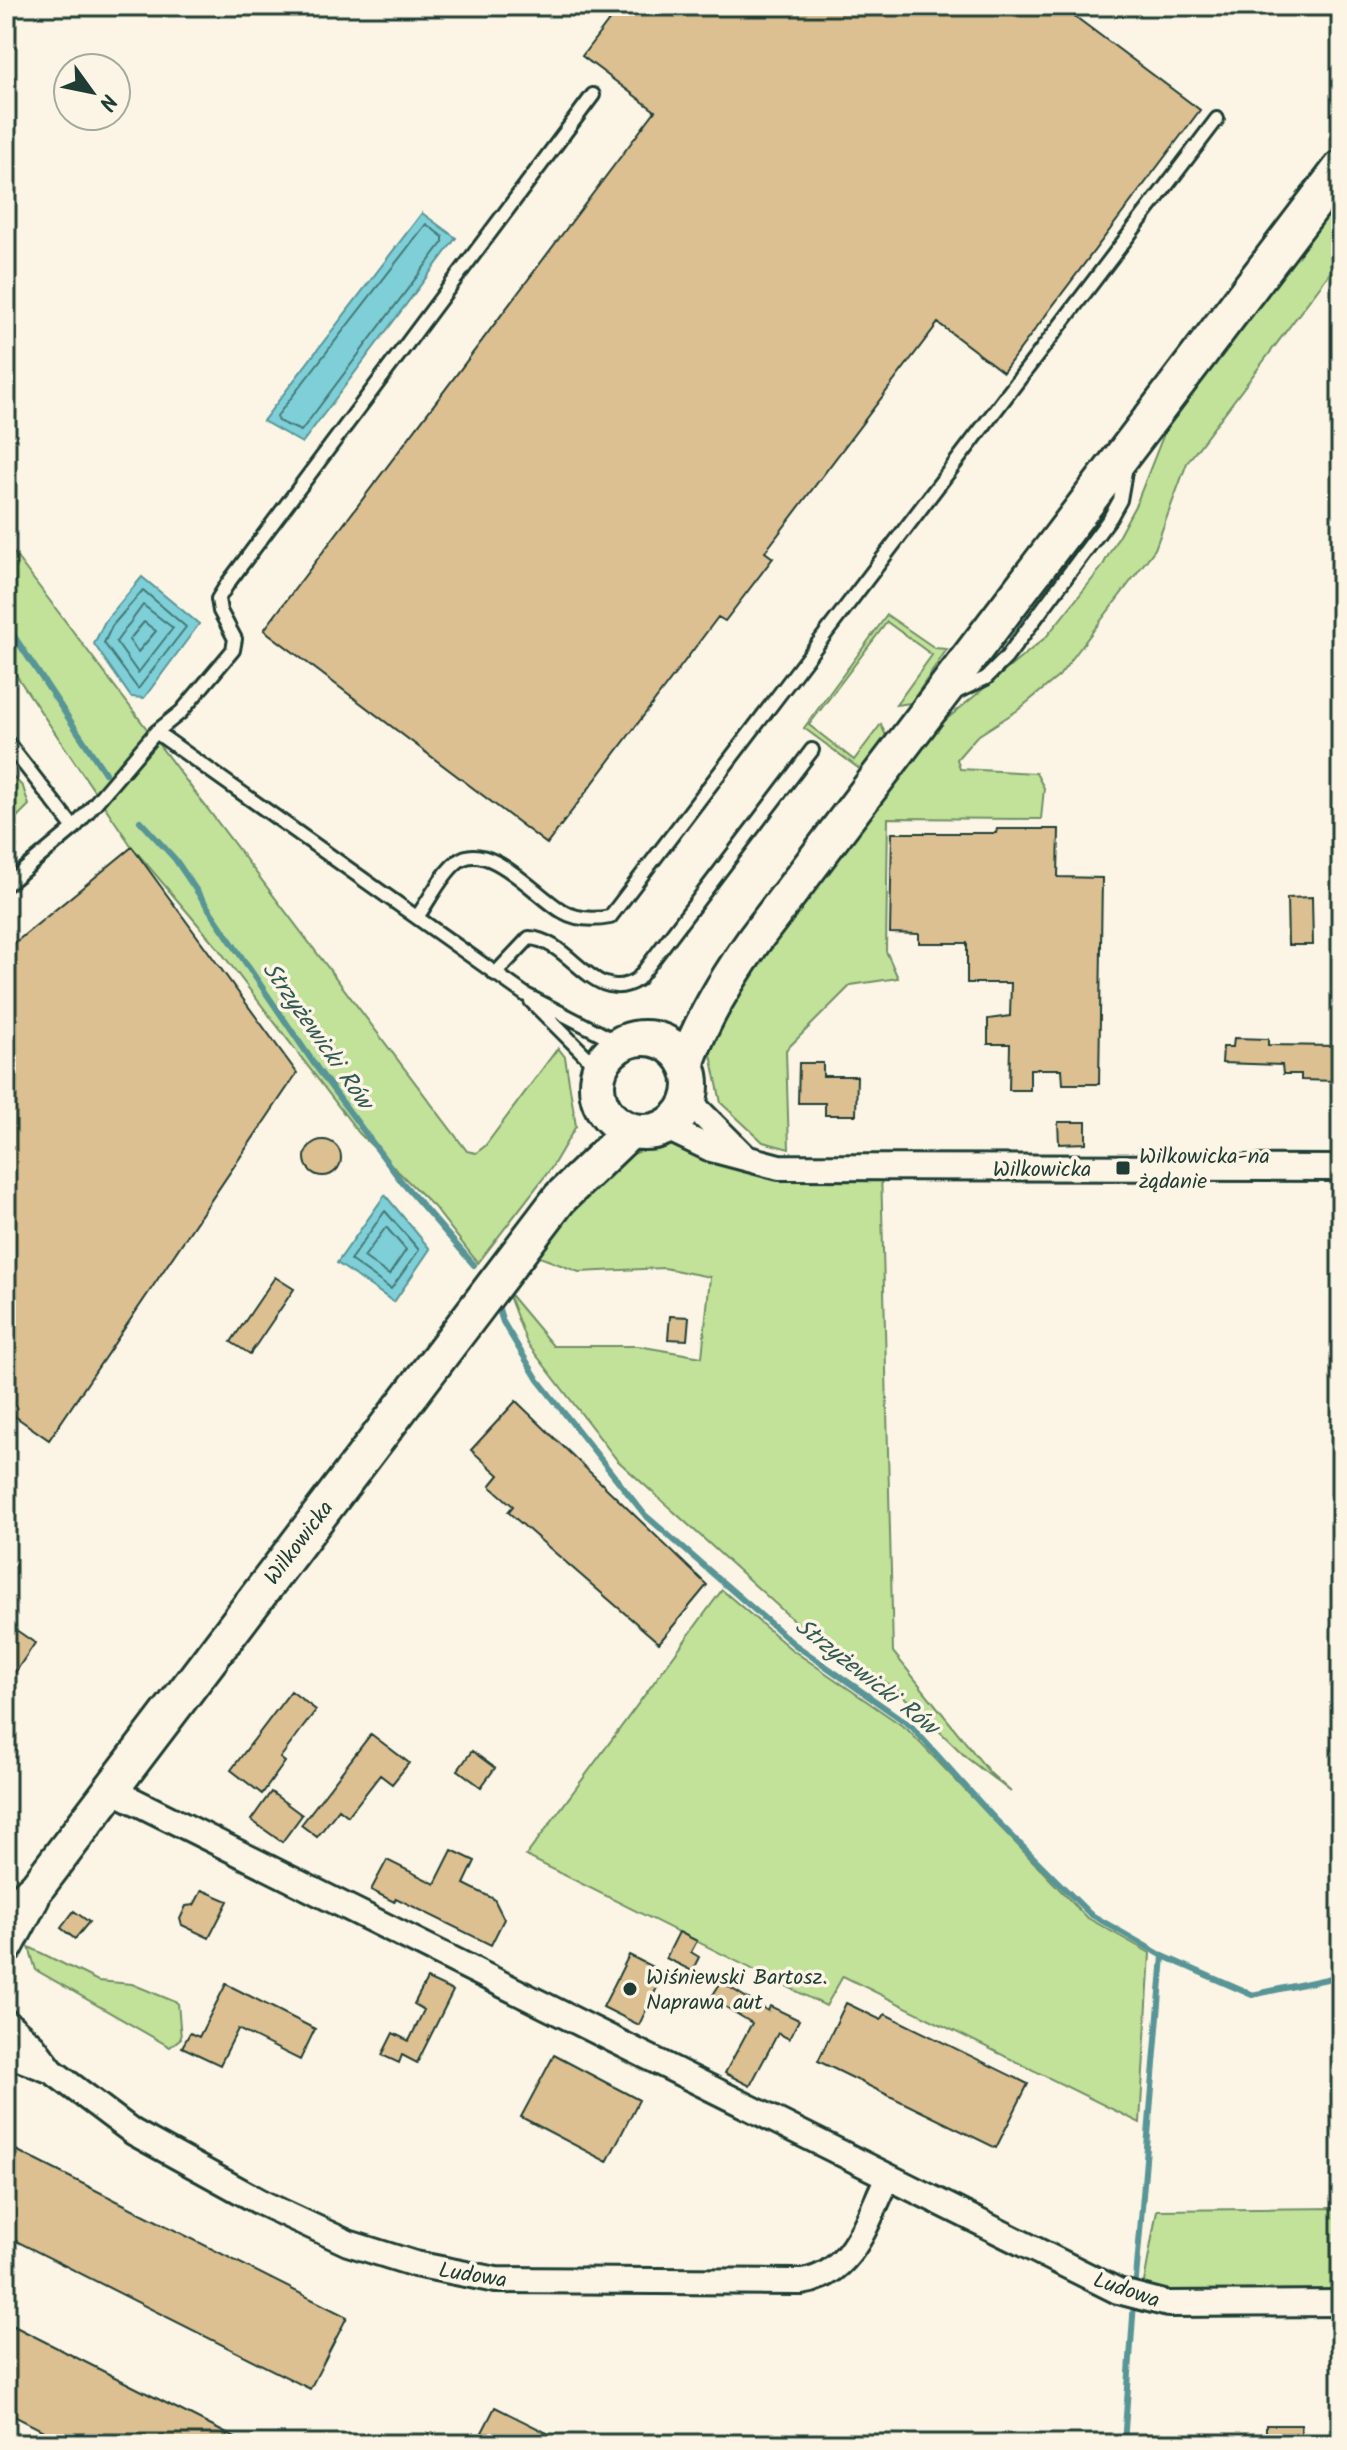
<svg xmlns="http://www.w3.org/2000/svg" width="1347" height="2450" viewBox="0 0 1347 2450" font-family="Kalam,sans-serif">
<rect width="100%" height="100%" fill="#fcf5e5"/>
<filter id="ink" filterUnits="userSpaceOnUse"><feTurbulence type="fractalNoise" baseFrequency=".0125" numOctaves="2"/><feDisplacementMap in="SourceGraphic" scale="16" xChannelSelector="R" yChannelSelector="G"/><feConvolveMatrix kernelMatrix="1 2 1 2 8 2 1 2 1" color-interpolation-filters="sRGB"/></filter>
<g filter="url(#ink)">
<path fill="#c2e199" stroke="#708f66" stroke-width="2" d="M1341 196V258L1187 463 1155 549 1059 676 1018 710 976 737 957 759 960 769 1036 773 1044 788 1041 819 888 818 886 951 898 978 851 985 786 1050 789 1149 763 1142 721 1103 709 1045 714 1029 861 818 942 723 1046 637 1102 567 1137 502 1165 431Z
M6 543 467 1151 476 1153 485 1146 558 1048 565 1057 576 1126 552 1167 478 1263 434 1207 359 1133 217 947 132 847 6 660Z
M887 615 935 648 947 649 911 703 896 705 932 655 887 622 809 725 854 760 881 724 886 736 861 770 804 728Z
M6 769 23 787 29 805 6 828Z
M685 1134 711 1149 881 1168 893 1652 990 1773 1011 1792 967 1758 897 1690 791 1618 617 1460 527 1343 507 1291 553 1346H638L702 1357 710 1277 664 1268 579 1272 537 1256 585 1188 620 1159Z
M722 1590 791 1649 907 1729 1086 1917 1150 1953 1140 2123 843 1976 826 2006 526 1856Z
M29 1947 98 1981 132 1984 178 2003 181 2038 170 2047 36 1970Z
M1341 2208V2303L1141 2299 1157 2210Z"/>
<path fill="#7ecfd7" stroke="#589596" stroke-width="2" d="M422 213 456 238 302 443 263 421Z
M142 577 199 624 144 698 131 697 94 644 105 621Z
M385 1195 430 1249 394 1302 337 1263Z"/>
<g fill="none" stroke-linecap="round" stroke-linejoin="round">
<path stroke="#457775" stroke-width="2" d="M426 224 443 237V242L301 431 278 421 277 416Z
M143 590 186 627 138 689 104 643 112 626Z
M143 605 173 628 138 673 116 642Z
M144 622 156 631 138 652 129 640Z
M385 1211 419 1250 391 1289 350 1260Z
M386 1227 406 1250 389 1275 364 1257Z"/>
<path stroke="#589596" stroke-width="6" d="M6 624 105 773
M140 821 175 859 317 1068 401 1181 474 1265
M497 1303 503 1322 538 1380 645 1515 794 1644 911 1726 994 1818 1090 1914 1163 1956 1252 1995 1341 1976
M1135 2291 1163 1956
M1124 2444 1134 2302"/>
</g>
<path fill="#dcc091" stroke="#1f3d34" stroke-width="2" d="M620 6H1061L1200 110 1003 372 938 323 765 552 773 558 725 621 718 617 547 844 264 630 655 111 582 56Z
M997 829H1059L1058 877 1102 878 1099 1084H1063L1062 1069H1030V1090H1009L1010 1044H988V1019L1010 1016 1011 983H967V943H919V934L890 933 892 833H996Z
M132 847 297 1073 49 1440 6 1410V950Z
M1312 897 1313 945H1288L1287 898Z
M1234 1038 1268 1039V1045L1337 1046V1081L1301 1080V1074H1283L1282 1065 1222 1063 1223 1047H1233Z
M799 1063H823V1076H857L856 1115H825V1103H798Z
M1058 1122H1086V1143L1059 1144Z
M305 1158a18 18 0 1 1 36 0a18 18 0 1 1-36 0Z
M275 1277 294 1289 250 1354 231 1342Z
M670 1316 689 1317 687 1340 668 1339Z
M516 1401 707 1585 659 1643 508 1512 513 1506 490 1486 499 1475 471 1450Z
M6 1623 35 1643 6 1686Z
M291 1691 316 1710 280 1758 285 1762 262 1794 231 1770Z
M371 1734 409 1763 392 1784 380 1775 348 1816 339 1809 317 1837 301 1825Z
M472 1751 495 1768 481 1787 458 1770Z
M271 1792 302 1815 282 1842 251 1820Z
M452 1850 475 1861 464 1884 494 1899 504 1919 491 1945 396 1898 394 1902 371 1890 387 1860 435 1884Z
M202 1890 228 1901 209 1938 182 1925 180 1919 186 1906 194 1905Z
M74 1911 89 1922 75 1939 61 1928Z
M679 1932 697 1941 691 1952 699 1957 692 1971 666 1958Z
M629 1955 664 1973 639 2025 603 2007Z
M427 1979 453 1991 417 2063 402 2055 399 2063 382 2055 393 2033 409 2041 424 2010 414 2004Z
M721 1982 768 2011 770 2006 799 2020 789 2039 778 2033 750 2086 725 2073 752 2023 711 1998Z
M226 1984 315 2029 300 2060 238 2029 220 2065 182 2047 190 2033 199 2037Z
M846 2003 881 2020 885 2014 1028 2084 996 2148 818 2061Z
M554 2055 639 2100 607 2162 521 2117Z
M6 2145 347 2317 310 2389 6 2236Z
M6 2322 247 2444H69L6 2412Z
M495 2407 569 2444H476Z
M1266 2425H1301V2442H1266Z"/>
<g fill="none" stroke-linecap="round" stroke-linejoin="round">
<defs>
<path id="lane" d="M593 95 228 583 218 599 220 611 235 639 233 650 181 712 156 732 526 995 621 1044
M954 693 986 678 1006 658 1110 518 1120 500 1126 466
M6 741 74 828 6 885
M74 828 156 732
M417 917C429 901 441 875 457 862 487 837 537 897 562 911 577 920 594 920 610 917L1217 119
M495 974 529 938C571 940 595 1008 638 979L812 750
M531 1001 588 1058 597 1078"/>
<path id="street" d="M688 1100 745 1157
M665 1127 711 1149 779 1167 1341 1168
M112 1790 1118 2291 1168 2304 1341 2303
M6 2022 33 2046 52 2071 133 2132 262 2203 348 2243 415 2264 496 2280 802 2282C854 2274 867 2219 888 2177
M6 2053 52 2071"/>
<path id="secondary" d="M597 1085a47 47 0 1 1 94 0a47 47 0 1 1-94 0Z
M686 1064C701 1021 728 977 755 939L1341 168
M6 1916 37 1887 560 1198 631 1130
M6 1946 32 1897"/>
</defs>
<use href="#lane" stroke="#1f3d34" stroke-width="18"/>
<use href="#street" stroke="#1f3d34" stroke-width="30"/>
<use href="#secondary" stroke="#1f3d34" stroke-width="40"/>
<use href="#lane" stroke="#fcf5e5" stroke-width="12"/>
<use href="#street" stroke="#fcf5e5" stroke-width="24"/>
<use href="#secondary" stroke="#fcf5e5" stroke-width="34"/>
<defs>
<path id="rail" d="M6 852 13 846"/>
</defs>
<use href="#rail" stroke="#1f3d34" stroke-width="9"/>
<use href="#rail" stroke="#fcf5e5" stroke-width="6" stroke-dasharray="18" stroke-linecap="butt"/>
</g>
</g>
<g fill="#1f3d34" stroke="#fcf5e5" stroke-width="3">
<rect x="1115" y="1160" width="16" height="16" rx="4"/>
<circle cx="630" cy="1989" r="8"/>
</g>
<g text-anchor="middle" stroke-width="7" stroke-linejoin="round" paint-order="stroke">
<g font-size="22" fill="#1f3d34" stroke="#fcf5e5" text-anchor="start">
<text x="1139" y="1163">Wilkowicka-na<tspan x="1139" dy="25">żądanie</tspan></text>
<text x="646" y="1984">Wiśniewski Bartosz.<tspan x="646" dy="25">Naprawa aut</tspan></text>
</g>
<g font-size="22" fill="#1f3d34" stroke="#fcf5e5">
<text x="1042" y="1176">Wilkowicka</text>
<text transform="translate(298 1542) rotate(-53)" y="8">Wilkowicka</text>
<text transform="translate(473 2274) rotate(9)" y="8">Ludowa</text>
<text transform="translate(1127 2289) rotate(19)" y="8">Ludowa</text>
</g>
<g font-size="24" font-style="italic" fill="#325a55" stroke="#fcf5e5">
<text transform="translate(318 1035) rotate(55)" y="8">Strzyżewicki Rów</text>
<text transform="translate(867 1676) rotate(38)" y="8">Strzyżewicki Rów</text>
</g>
</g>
<rect width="1347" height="2450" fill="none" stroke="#fcf5e5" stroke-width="32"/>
<rect x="16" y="16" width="1315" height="2418" fill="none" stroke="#1f3d34" stroke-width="3" filter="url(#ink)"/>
<g transform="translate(92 92) rotate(123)"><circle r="38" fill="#fcf5e5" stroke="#a4ab9e" stroke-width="2"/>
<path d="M0-6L14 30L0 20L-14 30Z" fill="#1f3d34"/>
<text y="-12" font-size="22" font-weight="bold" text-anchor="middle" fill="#1f3d34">N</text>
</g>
</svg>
